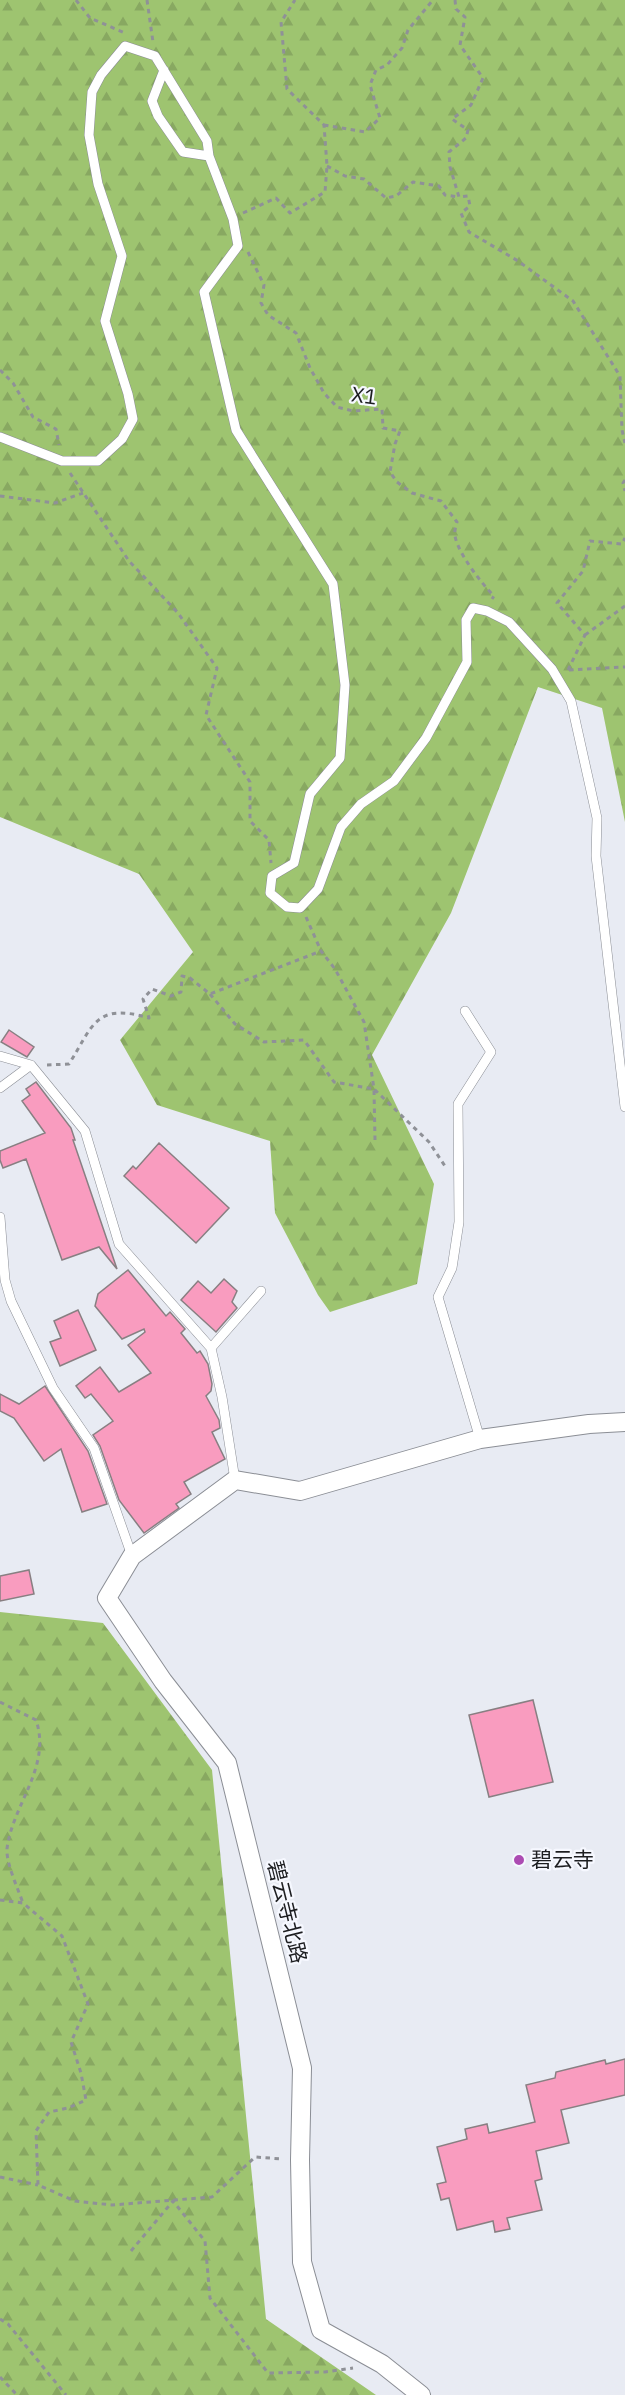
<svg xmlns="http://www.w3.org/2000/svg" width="625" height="2395" viewBox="0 0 625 2395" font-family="'IBM Plex Sans','Noto Sans SC',sans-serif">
<defs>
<pattern id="forest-firs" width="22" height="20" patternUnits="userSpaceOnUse" patternTransform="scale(1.5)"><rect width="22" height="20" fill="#9ec470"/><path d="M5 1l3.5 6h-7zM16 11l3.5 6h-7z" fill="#88a861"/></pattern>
</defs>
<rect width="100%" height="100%" fill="#e8ebf3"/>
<path fill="url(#forest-firs)" d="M0 0H625V822L602 708 538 687 451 913 372 1055 434 1184 417 1284 330 1312 318 1295 275 1213 270 1141 157 1105 120 1040 193 952 139 874 0 817Z
M0 1612 103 1623 212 1770 266 2319 376 2395H0Z"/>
<path fill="#f99cbf" stroke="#887f82" stroke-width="1.5" d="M9 1030 34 1047 27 1057 1 1042Z
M36 1082 71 1128 75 1140H73L117 1269 99 1247 62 1260 26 1159 3 1168 0 1160V1151L45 1133 22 1101 30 1095 26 1089Z
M159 1143 229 1208 196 1243 124 1176 133 1166 136 1169Z
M128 1270 166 1316 170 1312 185 1329 181 1333 197 1353 200 1351 208 1364 212 1384 211 1391 206 1396 219 1420 220 1428 212 1432 225 1459 184 1482 191 1494 176 1504 179 1508 144 1533 119 1500 100 1446 93 1435 113 1421 91 1394 85 1398 76 1386 100 1367 119 1392 151 1373 128 1345 145 1332 144 1329 122 1339 95 1306 98 1294Z
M224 1279 237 1291 232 1302 237 1308 216 1332 181 1300 198 1281 211 1293Z
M78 1310 96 1350 60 1366 50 1342 61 1338 54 1321Z
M45 1386 88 1451 107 1504 82 1512 61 1449 44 1461 14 1418 0 1411V1394L19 1404Z
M29 1570 34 1594 0 1601V1576Z
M533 1700 553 1782 489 1797 469 1715Z
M625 2059V2095L561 2110 569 2143 536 2151 542 2179 535 2181 542 2210 507 2218 510 2229 495 2232 493 2221 457 2230 449 2198 441 2200 437 2184 446 2182 437 2147 467 2139 465 2129 487 2124 489 2133 535 2122 526 2085 555 2078 556 2072 605 2060 606 2064Z"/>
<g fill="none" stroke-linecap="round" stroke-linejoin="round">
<defs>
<path id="service" d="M164 70 152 101 158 116 183 152 209 156
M0 437 62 461H98L122 439 133 419 128 394 105 321 122 256 98 184 89 135 92 92 101 75 125 46 155 56 207 141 209 156 233 219 238 246 204 292 236 430 333 584 345 685 340 758 310 794 294 863 272 876 270 893 287 907 300 908 318 889 341 827 361 804 394 781 426 738 467 662 466 620 473 608 487 611 509 622 552 669 571 701 597 818 596 856 625 1107
M465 1011 491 1052 458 1104 459 1222 452 1268 438 1297 480 1439
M0 1056 31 1065 85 1131 119 1244 211 1348 222 1397 235 1480
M0 1088 31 1065
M0 1217 5 1280 11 1301 53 1388 94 1448 132 1556
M211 1348 261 1291"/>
<path id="minor" d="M421 2395 382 2364 321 2330 302 2262 300 2160 302 2068 227 1763 163 1681 107 1598 132 1556 235 1480 300 1491 480 1439 589 1424 625 1422"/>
</defs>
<use href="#service" stroke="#8b8e95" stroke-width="10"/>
<use href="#minor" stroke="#8b8e95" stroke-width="20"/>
<path stroke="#8f9197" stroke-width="3" stroke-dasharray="4.5 4.5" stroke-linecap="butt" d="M76 0 90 18 125 33
M147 0 153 42
M455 0 456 9 465 17 460 45 483 78 471 105 452 119 468 130 466 138 449 152 450 167 459 197 468 196 470 206 461 213 469 232 518 261 573 301 620 376 622 430 625 443
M324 125 365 132 380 118 370 85 376 70 387 65 402 48 408 30 433 0
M327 166 345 176 364 179 386 198 396 196 413 182 439 186 445 195 459 197
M243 213 276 198 290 213 325 192 327 166 324 125 287 89 281 22 295 0
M248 252 264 285 261 303 268 315 296 333 310 368 324 393 337 407 353 411 382 409 383 428 400 431 395 444 390 472 397 482 412 493 441 501 457 522C456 526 454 532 455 536 458 553 481 583 494 596L492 599
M0 370 13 383 33 417 56 429 59 445
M70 473 129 561 178 613 217 668 206 715 250 782V821L269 840 271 863
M625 480 623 483 625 491
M0 496 55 503 83 493
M585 635 625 606
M568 670 585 635 557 603 583 571 590 541 622 544 625 538
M569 670 625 667
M306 917 321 951 335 969 364 1022 374 1089 429 1142 445 1166
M210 994 235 1024 264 1042 304 1040 334 1082 374 1089 375 1140
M47 1065 69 1064C93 1026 95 1002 149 1018L143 999 152 989 171 996 181 992 182 976 190 978 210 994 321 951
M0 1702 36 1720C52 1767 12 1805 7 1849 6 1863 18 1889 23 1903
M0 1900 23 1903 62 1936 88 2004 71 2042 81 2073 86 2100 68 2108 49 2112 36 2131 38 2185 75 2201 112 2205 212 2197 255 2157 283 2159
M0 2177 38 2185
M131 2251 173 2201 205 2241 210 2298 268 2373 325 2372 353 2368
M0 2319 8 2324 66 2395
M0 2377 17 2395"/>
<use href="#service" stroke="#fff" stroke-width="9"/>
<use href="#minor" stroke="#fff" stroke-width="18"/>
</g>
<circle fill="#ac4bb2" stroke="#f6f8ff" stroke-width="2" cx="519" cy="1860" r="6"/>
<g text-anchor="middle" stroke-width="4.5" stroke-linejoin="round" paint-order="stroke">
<g font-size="21" fill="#1d1e21" stroke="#f6f8ff">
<text transform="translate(364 396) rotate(8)" y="7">X1</text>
<text transform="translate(287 1912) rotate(76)" y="7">碧云寺北路</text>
</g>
<g font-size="21" fill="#1d1e21" stroke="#f6f8ff" text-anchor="start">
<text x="531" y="1867">碧云寺</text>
</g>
</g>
</svg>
